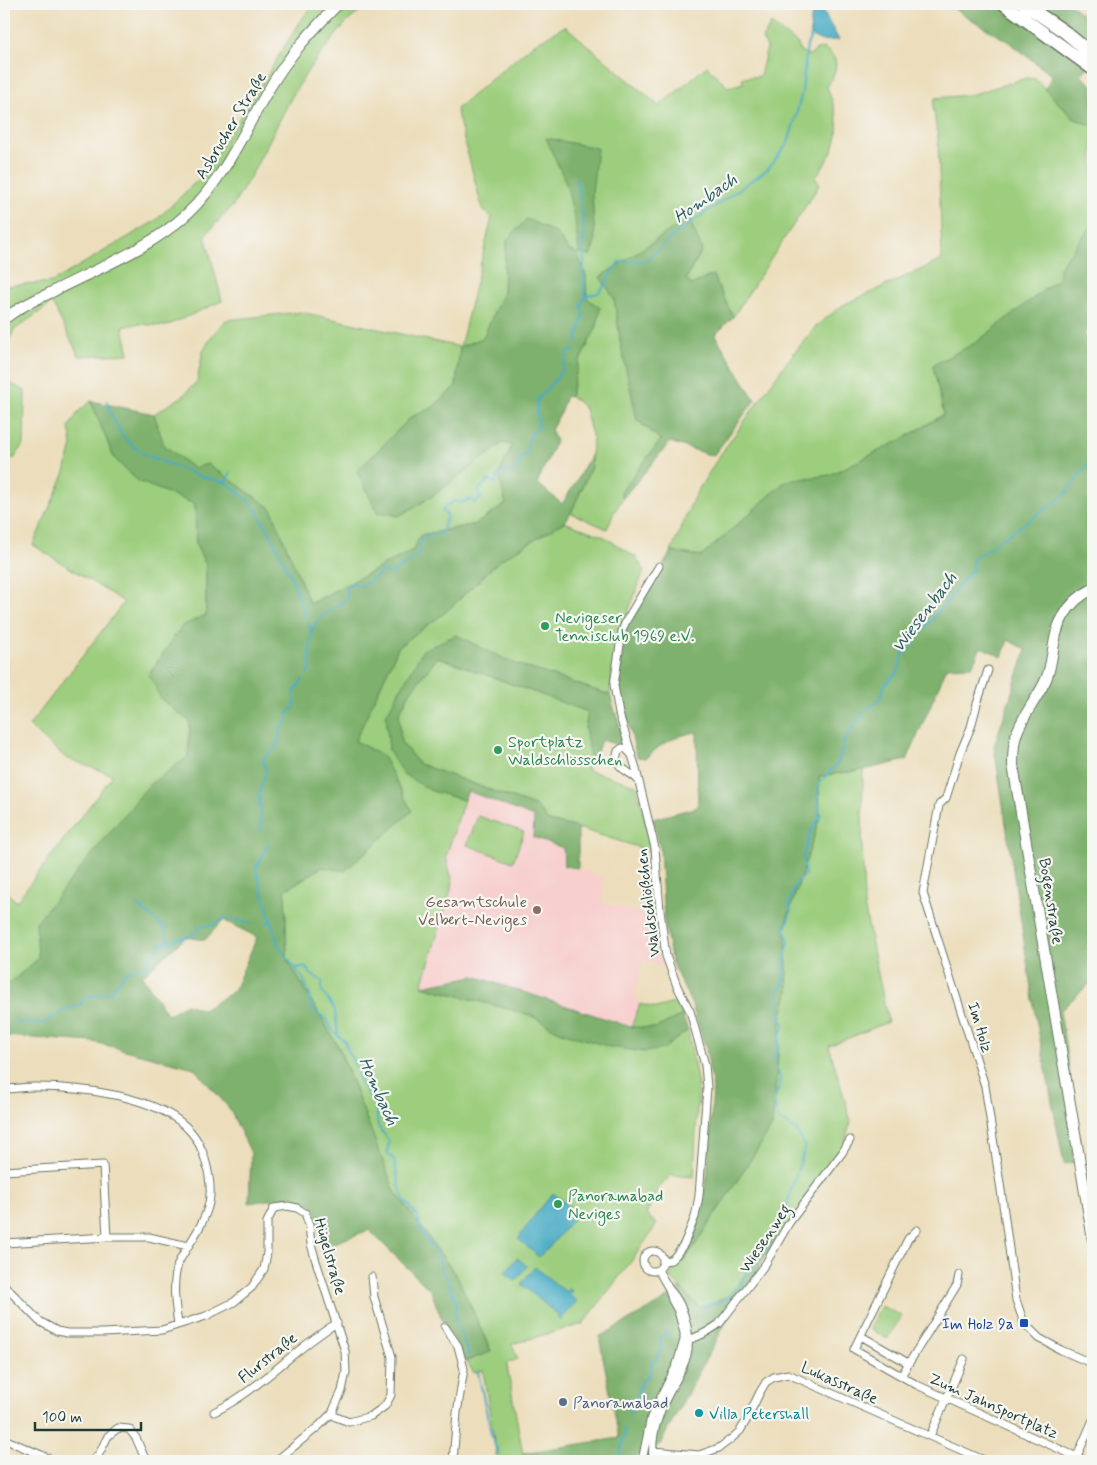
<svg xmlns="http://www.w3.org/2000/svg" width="1097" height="1465" viewBox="0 0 1097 1465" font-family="Mynerve,sans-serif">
<rect width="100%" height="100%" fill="#f6f6f2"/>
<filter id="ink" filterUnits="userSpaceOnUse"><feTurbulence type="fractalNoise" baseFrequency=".02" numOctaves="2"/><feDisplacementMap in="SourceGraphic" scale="10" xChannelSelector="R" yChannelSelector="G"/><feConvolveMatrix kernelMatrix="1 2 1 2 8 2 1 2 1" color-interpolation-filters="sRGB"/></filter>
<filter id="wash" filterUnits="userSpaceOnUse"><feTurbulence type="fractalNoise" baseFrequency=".0096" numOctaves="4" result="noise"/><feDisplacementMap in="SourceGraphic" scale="20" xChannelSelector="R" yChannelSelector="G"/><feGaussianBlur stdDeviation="1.12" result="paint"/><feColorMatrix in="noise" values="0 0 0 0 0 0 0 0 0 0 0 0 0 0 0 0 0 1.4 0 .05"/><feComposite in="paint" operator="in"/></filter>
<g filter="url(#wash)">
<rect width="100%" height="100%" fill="#ecdebc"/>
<path fill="#f7d0ce" d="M467 791 534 817 563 849 564 866 578 868 604 878 602 902 656 918 657 947 662 966 644 960 634 995 640 1004 631 1027 474 976 422 986 453 883 446 857Z"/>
<path fill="#9dce7e" stroke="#5e8659" d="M316 4H368L345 24 309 69 291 98 253 172 233 206 205 235 222 301 166 326 136 324 123 327 129 354 79 356 52 303 14 330 4 351V286L52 282 155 221 201 177 252 99 303 17Z
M771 24 798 44 800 52 810 55 817 50 823 48C843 59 836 71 827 87 831 98 836 110 837 121 840 144 827 161 815 178L820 184 733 317 713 275 691 285 686 279 702 250 614 298 621 346 661 440 620 493 623 498 614 512 607 529 571 513 591 467V454L593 439 585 409 575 399 570 397 579 362 597 326 587 299 586 275 556 233 507 240 504 268 503 292 483 338 460 347 456 386 432 408 411 417 399 516 431 497 503 443 512 445 499 475 506 504 476 524 421 535 413 550 309 604 271 508 193 468 163 445 154 414 183 396 197 381 203 351 213 334 226 320 301 312 460 347 492 218 482 208 456 109 531 46 565 26 659 106 707 66 728 87 743 83 742 78 760 76 767 47 762 39Z
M1026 78 1037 79 1045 89 1073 118 1093 126V224L1060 278 977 342 933 365 944 414 903 439 830 475 786 481 702 556 671 552 694 497 718 458 786 363 817 325 843 305 942 260 938 138 933 106 935 98 970 95Z
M4 380 25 391 24 443 14 459 4 451Z
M91 401 114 458 138 481 195 504 196 545 206 565V615L182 626 161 699 190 722 188 758 149 785 38 959 4 988V888L16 902 113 775 66 758 29 726 124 602 33 545 65 472 72 445 69 427 79 411Z
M564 522 603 536 636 557 644 571 618 637 612 672 610 695 513 663 456 636 399 689 389 751 432 791 464 800 446 857 453 883 422 986 530 1015 561 1032 663 1049 688 1030 698 1086 694 1177 671 1175 657 1190 646 1215 657 1224 633 1259 583 1324 512 1344 518 1359 507 1363V1366L524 1460 497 1459 483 1370 474 1373 466 1361 491 1351 458 1278 394 1190 339 1048 287 959 285 890 322 867 383 756 355 741 399 646 447 611 500 560Z
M438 657 589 712 585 728 590 757 587 770 636 785 645 819 650 851 578 828 548 821 537 807 419 764 401 742 399 714 410 692Z
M863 770 862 834 864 905 888 1022 829 1046 851 1121 843 1148 776 1241 771 1232 733 1293 701 1309 670 1277 678 1259 684 1262 772 1127 781 1020 788 992 785 926 820 817 819 776Z
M478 816 524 832 513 862 467 845Z
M677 1002 682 1015 656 1028 631 1027 640 1004 656 1008Z
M881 1306 902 1316 887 1339 869 1328Z"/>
<path fill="#7eb16d" stroke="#4e7750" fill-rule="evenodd" d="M946 4H1070L1093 24V62L1081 75 1093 86V126L1073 118 1045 89 1052 76 1012 44Z
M546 138 597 148 592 193 595 242 590 256 579 253 575 220 566 183Z
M689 218 702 250 686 279 691 285 713 275 733 317 715 335 755 400 713 456 670 442 623 498 620 493 661 440 637 420 621 346 614 298 600 277Z
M527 219 556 233 570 251 577 253 586 275 587 298 600 308 597 326 579 362 570 397 566 396 560 414 551 430 556 441 537 483 562 504 576 482 591 454V467L571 513 564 522 500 560 447 611 399 646 355 741 383 756 412 811 345 871 322 867 285 890 287 959 339 1048 394 1190 458 1278 491 1352 466 1361 441 1317 431 1291 369 1230 323 1247 313 1204 285 1197 249 1203 251 1153 229 1108 194 1068 94 1042 4 1036V988L38 959 36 922 149 785 188 757 190 722 161 699 149 674 182 626 206 615V565L196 545 195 504 138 481 114 458 91 401 154 414 164 445 193 468 208 464 271 508 310 604 413 550 421 535 476 524 506 504 499 475 512 445 503 443 431 497 399 516 377 512 357 471 411 417 432 408 456 386 460 347 483 338 503 292 504 268 507 240ZM223 920 257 937 234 991 203 1010 186 1004 168 1015 142 976 186 937 205 940Z
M1093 224V323L1084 334 1093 343V997L1090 983 1060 1011 1083 1160 1064 1164 1035 1013 994 746 1026 650 1008 640 1002 657 981 647 972 666 947 667 907 760 863 770 819 776 820 817 785 926 788 992 781 1020 772 1127 684 1262 678 1259 694 1232 699 1218 707 1178 713 1088 706 1048 692 1005 672 963 664 920 660 847 653 819 698 807 697 732C677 735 661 743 646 758L637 757 619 684 624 635 628 623 671 552 702 556 786 481 830 475 903 439 944 415 933 365 977 342 1059 278V267Z
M456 635 513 663 610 695 626 747 601 740 595 758 590 757 585 728 588 712 438 657 410 692 399 714 401 742 419 764 537 807 548 821 578 828V868L564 866 563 848 533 837 534 817 468 791 464 800 432 791 403 774 389 751 386 715 423 650Z
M474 976 631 1027 656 1028 682 1015 688 1030 663 1049 645 1052 610 1047 561 1032 530 1015 422 986Z
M771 1232 776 1241 739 1298 659 1446 624 1461 524 1460 523 1453 619 1438 599 1337 662 1302 680 1288 701 1309 733 1293Z"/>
<path fill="#46abc5" stroke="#32747c" d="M813 9H822L839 40 822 41 811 36 810 24Z
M553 1193 578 1213 547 1250H546L539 1257 518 1239 531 1220Z
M517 1258 527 1266 515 1281 505 1272Z
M535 1267 566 1292 569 1288 572 1291 569 1295 577 1301 561 1320 558 1317 559 1316 521 1284Z"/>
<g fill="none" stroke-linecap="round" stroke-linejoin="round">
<path stroke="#46abc5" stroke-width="2" d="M576 178 582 207 584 236 582 245 584 261 583 282 585 295
M576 343 584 313 581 306 586 296 598 293 607 283 609 276 619 262 646 261 679 231 768 169 788 143 796 116 802 92 807 45 811 36
M107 401 110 412 123 437 142 453 199 476 227 483 248 500 259 515 269 531 291 577 311 631
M225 483 231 472
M307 674 311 668 309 654 313 627 322 617 347 598V588L352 583 363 586 378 575 381 570 390 575 420 553 419 547 422 539 442 533 447 515 442 511 446 506 455 501 461 503 471 499 474 503 481 498 478 491 488 480 497 483V476C504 472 512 471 519 467L521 457 527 454C528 440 528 435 539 427L537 414V400L561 373 568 352 575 351
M261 831 259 794 266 772 263 759 277 746 281 727 288 720V713L295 707 294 693 303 679
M268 844 256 869 278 945 304 980 310 995V1007L327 1020 332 1030 344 1041 356 1068 360 1082 376 1107 378 1126 389 1141 387 1152 394 1160 400 1189 404 1200 418 1217 421 1231 439 1257 441 1269 449 1282 456 1302 455 1317 469 1356
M138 906 164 927 169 942
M266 923 272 920
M295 968 305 967 311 974 322 981V991L335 1010 338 1034
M4 1019 5 1020
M16 1022 41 1024 66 1010 80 1005 86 997 110 992 126 972 147 964 161 944 195 934 201 926H211L224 918 252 923
M701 1306 727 1300 734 1289 741 1284 780 1226 805 1147 796 1130 778 1119 774 1101 780 1084V1077L774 1061C778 1049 779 1036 784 1024L779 1014 780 1003 777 992 783 984 785 958 789 942 785 929 791 912 789 903 796 883 805 875 803 858 810 833 821 815 817 798 820 782 838 763 845 738 864 712 880 699 885 684 898 672 903 655 972 570 973 559 1064 496 1091 460H1093
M478 1372 492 1438 499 1454
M629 1416C630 1408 636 1404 636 1396L639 1394 638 1388 640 1387 641 1382 645 1380V1378L650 1375 652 1361 656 1360 659 1352 662 1349 660 1344 662 1341 660 1340 664 1334 669 1333
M619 1461 625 1429"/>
</g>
</g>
<g filter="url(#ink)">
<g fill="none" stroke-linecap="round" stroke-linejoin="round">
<defs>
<path id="street" d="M659 566 626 621 622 631 614 685 619 714 635 765 655 848 660 911 666 956 677 986 690 1011 705 1065 707 1087 699 1196 695 1217 684 1244 676 1255 671 1260 663 1261
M988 670 977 704 971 727 960 753 946 798 939 805 923 893 985 1086 1001 1190 1016 1300 1024 1323 1039 1338 1061 1350 1093 1364
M630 753 626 749 622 748 618 751 616 759C619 769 630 772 637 779
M4 1089C14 1089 24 1087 34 1087 79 1087 160 1095 191 1132 197 1139 202 1149 205 1159 209 1173 212 1189 209 1203 205 1220 196 1234 187 1248 184 1253 180 1259 178 1264 172 1284 175 1304 178 1324
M4 1171 103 1165 107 1237
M917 1230 908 1239 854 1349 917 1385 1086 1461
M4 1243 107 1237H149L188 1246
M643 1261a10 10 0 1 1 20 0a10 10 0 1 1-20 0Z
M4 1285 39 1321 57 1331 67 1333H103L162 1330 206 1316 234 1302 252 1287 264 1269 267 1253V1222L274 1208 288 1206 297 1208 305 1213 309 1225 311 1244 315 1258 345 1351 346 1372 342 1391 332 1413 319 1426 276 1461
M445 1327 458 1346 464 1369 457 1413 453 1461
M861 1336 908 1363
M684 1340C697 1339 709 1331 719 1324L766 1263 789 1223 842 1153 850 1140
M901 1376 957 1285 959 1275
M214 1412C260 1390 293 1349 337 1323
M332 1413 336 1417 349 1422 371 1416 385 1406 391 1395 392 1357 374 1297 372 1277
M930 1436 964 1359
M4 1439 55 1461
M653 1451 699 1455 719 1448 731 1439 740 1431 746 1421 760 1392 766 1382 774 1377 788 1374 986 1461
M92 1461 99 1454 108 1436 118 1428 129 1429 136 1438 146 1461
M642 1461 651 1417 677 1364 684 1340V1333L678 1311 672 1300 669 1289 658 1270
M653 1461C652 1447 653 1432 658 1419 669 1380 699 1364 685 1318 682 1307 678 1299 671 1291
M1075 1461 1093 1420"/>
<path id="secondary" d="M4 319C18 308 34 300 50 293 98 268 148 250 188 213 225 178 243 132 269 89 289 55 311 32 338 4
M1093 589C1080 595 1070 604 1063 617 1052 635 1054 658 1047 677 1039 697 1023 714 1016 735 1013 745 1013 755 1013 765L1093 1240"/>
<path id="highway" d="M1004 4 1093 69
M1024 4 1065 32 1093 55"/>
</defs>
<use href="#street" stroke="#677564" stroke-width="9"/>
<use href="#secondary" stroke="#677564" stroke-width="12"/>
<use href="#highway" stroke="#677564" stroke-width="15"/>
<use href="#street" stroke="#fff" stroke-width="7"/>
<use href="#secondary" stroke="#fff" stroke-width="10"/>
<use href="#highway" stroke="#fff" stroke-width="12"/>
</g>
</g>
<g fill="#2e9e5b" stroke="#f6f6f2" stroke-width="2">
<circle cx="545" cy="626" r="5"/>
<circle cx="498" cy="750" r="5"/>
<circle cx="558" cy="1204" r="5"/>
</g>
<circle fill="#8d6e63" stroke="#f6f6f2" stroke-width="2" cx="537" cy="910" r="5"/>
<rect fill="#1a4fb4" stroke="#f6f6f2" stroke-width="2" x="1019" y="1318" width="10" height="10" rx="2.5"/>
<circle fill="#5c6f8a" stroke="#f6f6f2" stroke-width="2" cx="563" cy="1402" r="5"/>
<circle fill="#0f9aa8" stroke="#f6f6f2" stroke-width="2" cx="699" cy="1413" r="5"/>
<g text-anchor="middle" stroke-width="4.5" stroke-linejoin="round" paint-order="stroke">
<g font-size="16" fill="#1f3d34" stroke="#f6f6f2">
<text transform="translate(230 125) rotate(-59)" y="6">Asbrucher Straße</text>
<text transform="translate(1052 901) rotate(81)" y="6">Bogenstraße</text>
<text transform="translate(647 903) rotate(-97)" y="6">Waldschlößchen</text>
<text transform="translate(981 1027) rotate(73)" y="6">Im Holz</text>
<text transform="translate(764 1238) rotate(-56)" y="6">Wiesenweg</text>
<text transform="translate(331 1256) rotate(74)" y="6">Hügelstraße</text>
<text transform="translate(267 1357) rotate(-39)" y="6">Flurstraße</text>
<text transform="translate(840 1382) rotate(24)" y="6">Lukasstraße</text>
<text transform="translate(994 1405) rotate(24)" y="6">Zum Jahnsportplatz</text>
</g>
<g font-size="16" fill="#27864d" stroke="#f6f6f2" text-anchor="start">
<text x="555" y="623">Nevigeser<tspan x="555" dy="18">Tennisclub 1969 e.V.</tspan></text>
<text x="508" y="747">Sportplatz<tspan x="508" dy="18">Waldschlösschen</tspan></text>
<text x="568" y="1201">Panoramabad<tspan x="568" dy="18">Neviges</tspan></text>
</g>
<g font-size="16" fill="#785e54" stroke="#f6f6f2" text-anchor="end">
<text x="527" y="907">Gesamtschule<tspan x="527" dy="18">Velbert-Neviges</tspan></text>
</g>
<g font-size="16" fill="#164399" stroke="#f6f6f2" text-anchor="end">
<text x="1014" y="1329">Im Holz 9a</text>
</g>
<g font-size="16" fill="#4e5e75" stroke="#f6f6f2" text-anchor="start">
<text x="573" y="1408">Panoramabad</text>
</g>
<g font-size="16" fill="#0d838f" stroke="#f6f6f2" text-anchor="start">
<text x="709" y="1419">Villa Petershall</text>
</g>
<g font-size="18" font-style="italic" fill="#2b5e60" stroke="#f6f6f2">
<text transform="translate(705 198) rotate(-35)" y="6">Hombach</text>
<text transform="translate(924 612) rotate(-53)" y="6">Wiesenbach</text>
<text transform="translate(379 1091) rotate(66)" y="6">Hombach</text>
</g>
</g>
<rect width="1097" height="1465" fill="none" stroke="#f6f6f2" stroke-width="20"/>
<path d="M35 1422v8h106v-8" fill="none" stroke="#1f3d34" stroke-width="2.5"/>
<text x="42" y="1422" font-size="15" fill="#1f3d34" stroke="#f6f6f2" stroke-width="4" paint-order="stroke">100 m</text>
</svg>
